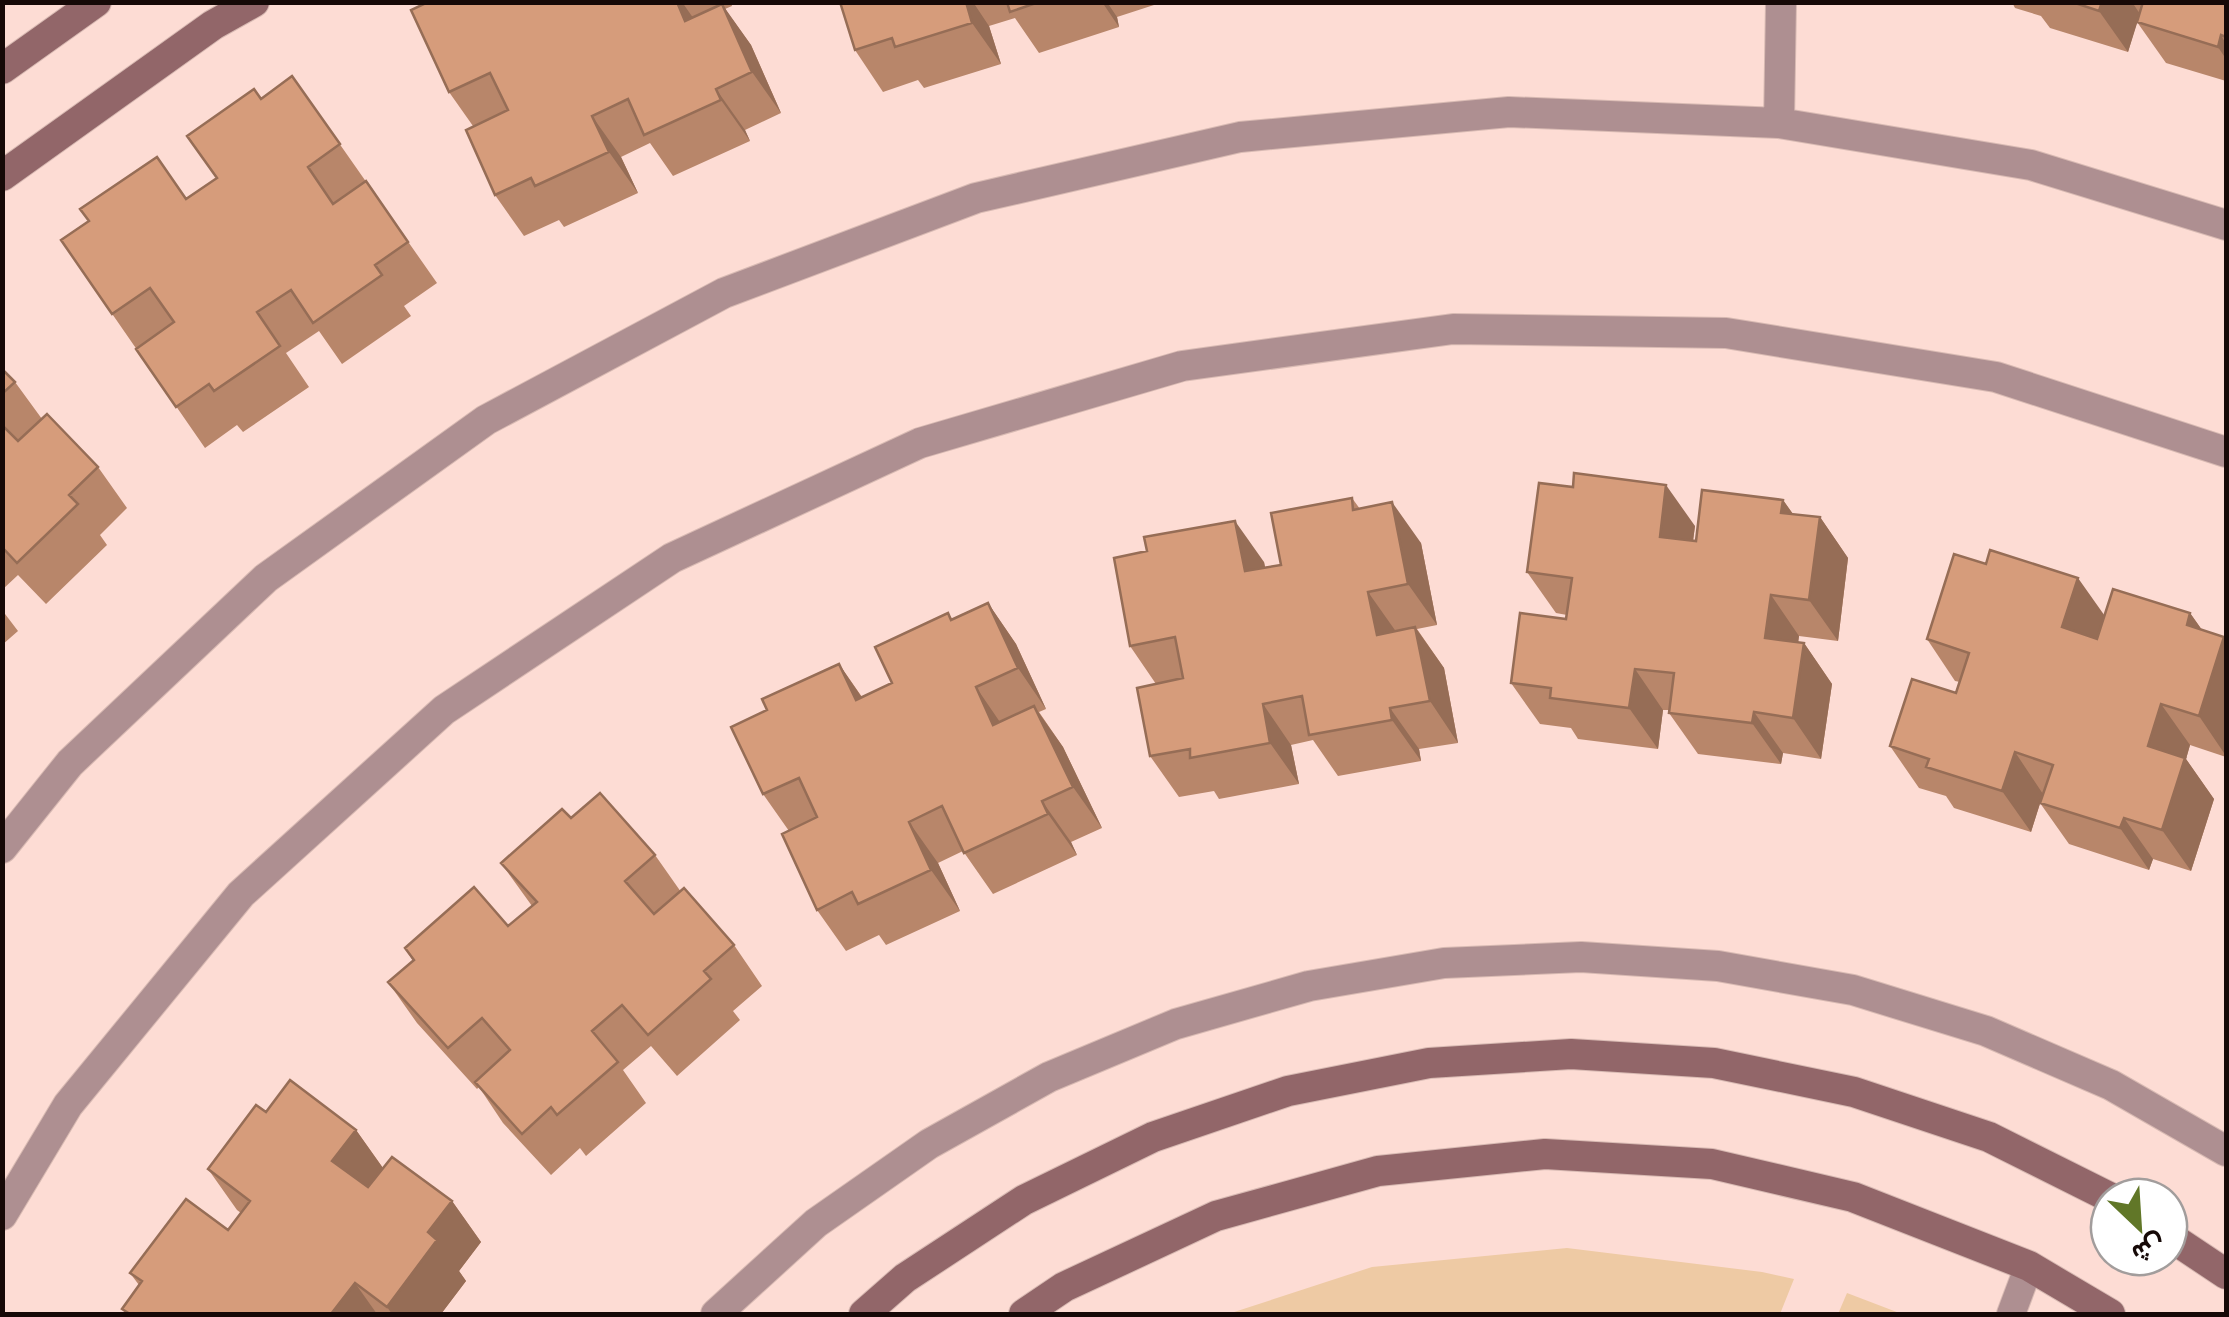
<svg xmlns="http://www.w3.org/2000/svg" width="2229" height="1317" viewBox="0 0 2229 1317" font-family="'Asap Condensed',Vazirmatn,sans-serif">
<rect width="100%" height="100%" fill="#fddcd4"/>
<path fill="#eecaa4" d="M1567 1248 1762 1272 1794 1279 1780 1314H1228L1372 1267Z
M1847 1293 1902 1314H1838Z"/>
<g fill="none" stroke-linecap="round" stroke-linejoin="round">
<defs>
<path id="lane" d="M2011 1314 2029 1266"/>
<path id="street" d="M1779 123 1781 2
M2 848 70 763 266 578 486 420 724 293 976 198 1240 137 1509 112 1779 123 2031 165 2226 225
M2 1215 68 1105 241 894 444 710 672 558 920 443 1182 366 1453 329 1726 333 1996 377 2226 452
M716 1314 816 1223 929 1144 1049 1077 1176 1024 1309 986 1444 963 1581 957 1718 966 1853 990 1986 1031 2111 1085 2226 1151"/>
<path id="secondary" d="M2 69 96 2
M2 176 213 25 254 2
M2169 1236 2226 1274
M864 1314 905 1278 1024 1200 1153 1137 1288 1091 1429 1063 1571 1054 1714 1063 1854 1092 1989 1137 2109 1197
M1024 1314 1064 1287 1216 1216 1378 1171 1545 1154 1712 1164 1853 1197 2029 1266 2110 1314"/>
</defs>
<use href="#lane" stroke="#d8bab3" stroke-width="30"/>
<use href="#street" stroke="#d8bab3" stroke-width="32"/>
<use href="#secondary" stroke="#d8bab3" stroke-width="32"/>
<use href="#lane" stroke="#ae8f91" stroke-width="28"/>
<use href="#street" stroke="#ae8f91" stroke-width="30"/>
<use href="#secondary" stroke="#926669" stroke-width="30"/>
</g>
<path fill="#b8866a" d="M428 2H731L732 6 725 9 751 45 781 113 745 130 750 141 673 176 650 143 621 157 638 193 564 227 559 220 524 236 495 195 473 126 449 92Z
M840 2H1153L1154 5 1117 17 1119 27 1039 53 1015 18 989 26 1001 64 924 88 918 80 883 92 855 50Z
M2012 2H2226V81L2166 63 2137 22 2128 52 2050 28 2041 16 2015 8Z
M292 76 437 283 404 306 411 316 342 364 319 331 286 353 309 387 243 432 237 425 205 448 61 240 186 199 217 178 261 99Z
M2 369 15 382 42 419 98 467 127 508 100 535 107 545 46 604 18 575 2 590Z
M1573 487 1695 526 1693 541 1783 500 1793 514 1820 517 1848 558 1838 641 1799 636 1798 643H1804L1832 684 1821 759 1783 753 1781 764 1698 754 1669 713V710H1663L1658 749 1578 739 1571 728 1540 724 1511 683 1566 619 1567 615 1556 613 1527 572Z
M1352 498 1360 509 1421 543 1437 625 1417 629 1444 668 1458 743 1419 749 1421 761 1338 776 1313 740 1291 745 1299 784 1219 799 1214 791 1179 797 1150 756 1156 684 1130 646 1147 551 1264 562 1265 567 1281 565Z
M988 603 1016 644 1046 709 1039 712 1063 747 1102 828 1071 842 1077 855 993 894 963 851 938 863 960 911 886 945 879 935 846 951 817 910 789 831 763 794 767 710 839 664 862 697 892 683 948 613 953 620Z
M2 610 18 631 2 645Z
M2190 613 2202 630 2226 640V757L2190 745 2186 759 2214 799 2191 871 2153 859 2149 870 2069 844 2040 803 2043 794 2031 832 1954 808 1946 796 1919 788 1890 746 1956 693 1960 682 1955 681 1927 639 2104 615Z
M571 818 655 855 681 892 734 945 762 986 733 1011 740 1020 677 1076 651 1046 623 1070 646 1103 586 1156 580 1148 551 1175 503 1123 479 1087 477 1089 417 1023 388 982 413 961 405 948 508 926 532 906 501 863Z
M266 1112 356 1130 383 1168 452 1201 481 1242 459 1271 466 1281 441 1314H126L122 1309 139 1285 130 1273 228 1230 241 1213 237 1210 208 1169Z"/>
<path fill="#966d56" d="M677 2H682L696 22 685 21Z
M966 2H973L989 26 1001 64 972 23Z
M1102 2H1107L1117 17 1119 27Z
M2102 2H2132L2140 14 2128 52 2099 11Z
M722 4 751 45 781 113 752 72Z
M2221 35 2226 44V59L2218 47Z
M716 89 745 130 750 141 721 100Z
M592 116 621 157 638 193 609 152Z
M1666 485 1695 526 1688 578 1660 537Z
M1783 500 1812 541 1781 513Z
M1392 502 1421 543 1437 625 1408 584Z
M1820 517 1848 558 1838 641 1809 600Z
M1235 521 1264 562 1274 612 1245 571Z
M2078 578 2107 619 2091 668 2062 627Z
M1368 592 1397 633 1377 635Z
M1771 595 1799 636 1793 679 1765 638Z
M988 603 1016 644 1046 709 1018 668Z
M2190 613 2219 654 2224 637 2226 640V756L2199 716 2187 625Z
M1415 627 1444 668 1458 743 1430 701Z
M1804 643 1832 684 1821 759 1793 718Z
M839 664 867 705 856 700Z
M1635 669 1663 710 1658 749 1629 708Z
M976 687 1004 728 993 725Z
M1263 704 1291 745 1299 784 1270 743Z
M2161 704 2190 745 2186 759 2214 799 2191 871 2162 830 2148 746Z
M1034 706 1063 747 1102 828 1073 787Z
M1390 708 1419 749 1421 761 1392 720Z
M1754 712 1783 753 1781 764 1752 723Z
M2015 752 2043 794 2031 832 2002 791Z
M1042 801 1071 842 1077 855 1048 814Z
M2124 818 2153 859 2149 870 2120 828Z
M909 822 938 863 960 911 931 870Z
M356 1130 385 1171 361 1202 332 1161Z
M452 1201 481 1242 459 1271 466 1281 441 1314H392L387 1307 428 1232Z
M355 1283 377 1314H331Z"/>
<path fill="#d69c7b" stroke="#966d56" stroke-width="2.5" d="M428 2H677L685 21 722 4 752 72 716 89 721 100 644 135 628 99 592 116 609 152 535 186 531 178 495 195 466 130 508 110 490 73 449 92 411 10Z
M840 2H966L972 23 895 47 892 38 855 50Z
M1007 2H1039L1010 12Z
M2072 2H2102L2099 11Z
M2143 2H2226V37L2221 35 2218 47 2137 22Z
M292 76 340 144 308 167 333 204 366 181 408 242 375 265 382 275 313 323 291 290 257 312 280 346 214 391 209 384 176 407 136 349 174 322 150 288 112 314 61 240 89 221 80 209 157 157 186 199 217 178 187 136 254 89 261 99Z
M2 369 15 382 2 394Z
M47 414 98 467 69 495 78 504 17 563 2 547V425L18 441Z
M1574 473 1666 485 1660 537 1696 541 1702 490 1783 500 1781 513 1820 517 1809 600 1771 595 1765 638 1804 643 1793 718 1754 712 1752 723 1669 713 1674 673 1635 669 1629 708 1550 698 1551 688 1511 683 1520 613 1566 619 1572 578 1527 572 1539 483 1573 487Z
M1352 498 1353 510 1392 502 1408 584 1368 592 1377 635 1415 627 1430 701 1390 708 1392 720 1309 735 1302 696 1263 704 1270 743 1190 758V749L1150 756 1137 688 1183 678 1175 637 1130 646 1114 558 1147 551 1144 537 1235 521 1245 571 1281 565 1271 513Z
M1990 550 2078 578 2062 627 2097 639 2113 589 2190 613 2187 625 2224 637 2199 716 2161 704 2148 746 2185 758 2162 830 2124 818 2120 828 2040 803 2053 765 2015 752 2002 791 1926 767 1929 759 1890 746 1912 679 1956 693 1969 653 1927 639 1954 554 1986 564Z
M988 603 1018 668 976 687 993 725 1034 706 1073 787 1042 801 1048 814 964 853 942 806 909 822 931 870 858 904 852 892 817 910 782 834 817 817 799 778 763 794 731 727 767 710 762 699 839 664 856 700 892 683 875 647 948 613 951 620Z
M600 793 655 855 625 881 654 914 684 888 734 945 704 971 711 979 648 1035 622 1005 592 1031 618 1062 557 1115 551 1107 522 1134 475 1082 510 1050 482 1018 448 1048 388 982 414 960 405 948 474 887 508 926 537 902 501 863 562 809 571 818Z
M290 1080 356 1130 332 1161 368 1187 392 1157 452 1201 428 1232 437 1240 387 1307 355 1283 331 1314H130L122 1309 142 1281 130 1273 186 1199 228 1230 250 1201 208 1169 256 1105 266 1112Z"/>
<rect width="2229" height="1317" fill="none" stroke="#160907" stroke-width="10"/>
<g transform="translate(2139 1227) rotate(155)"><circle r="48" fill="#ffffff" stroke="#a29d9c" stroke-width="2.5"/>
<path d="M0-8L18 38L0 25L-18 38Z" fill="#617728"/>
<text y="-15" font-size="28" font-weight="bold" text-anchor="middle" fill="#160907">ش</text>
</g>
</svg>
